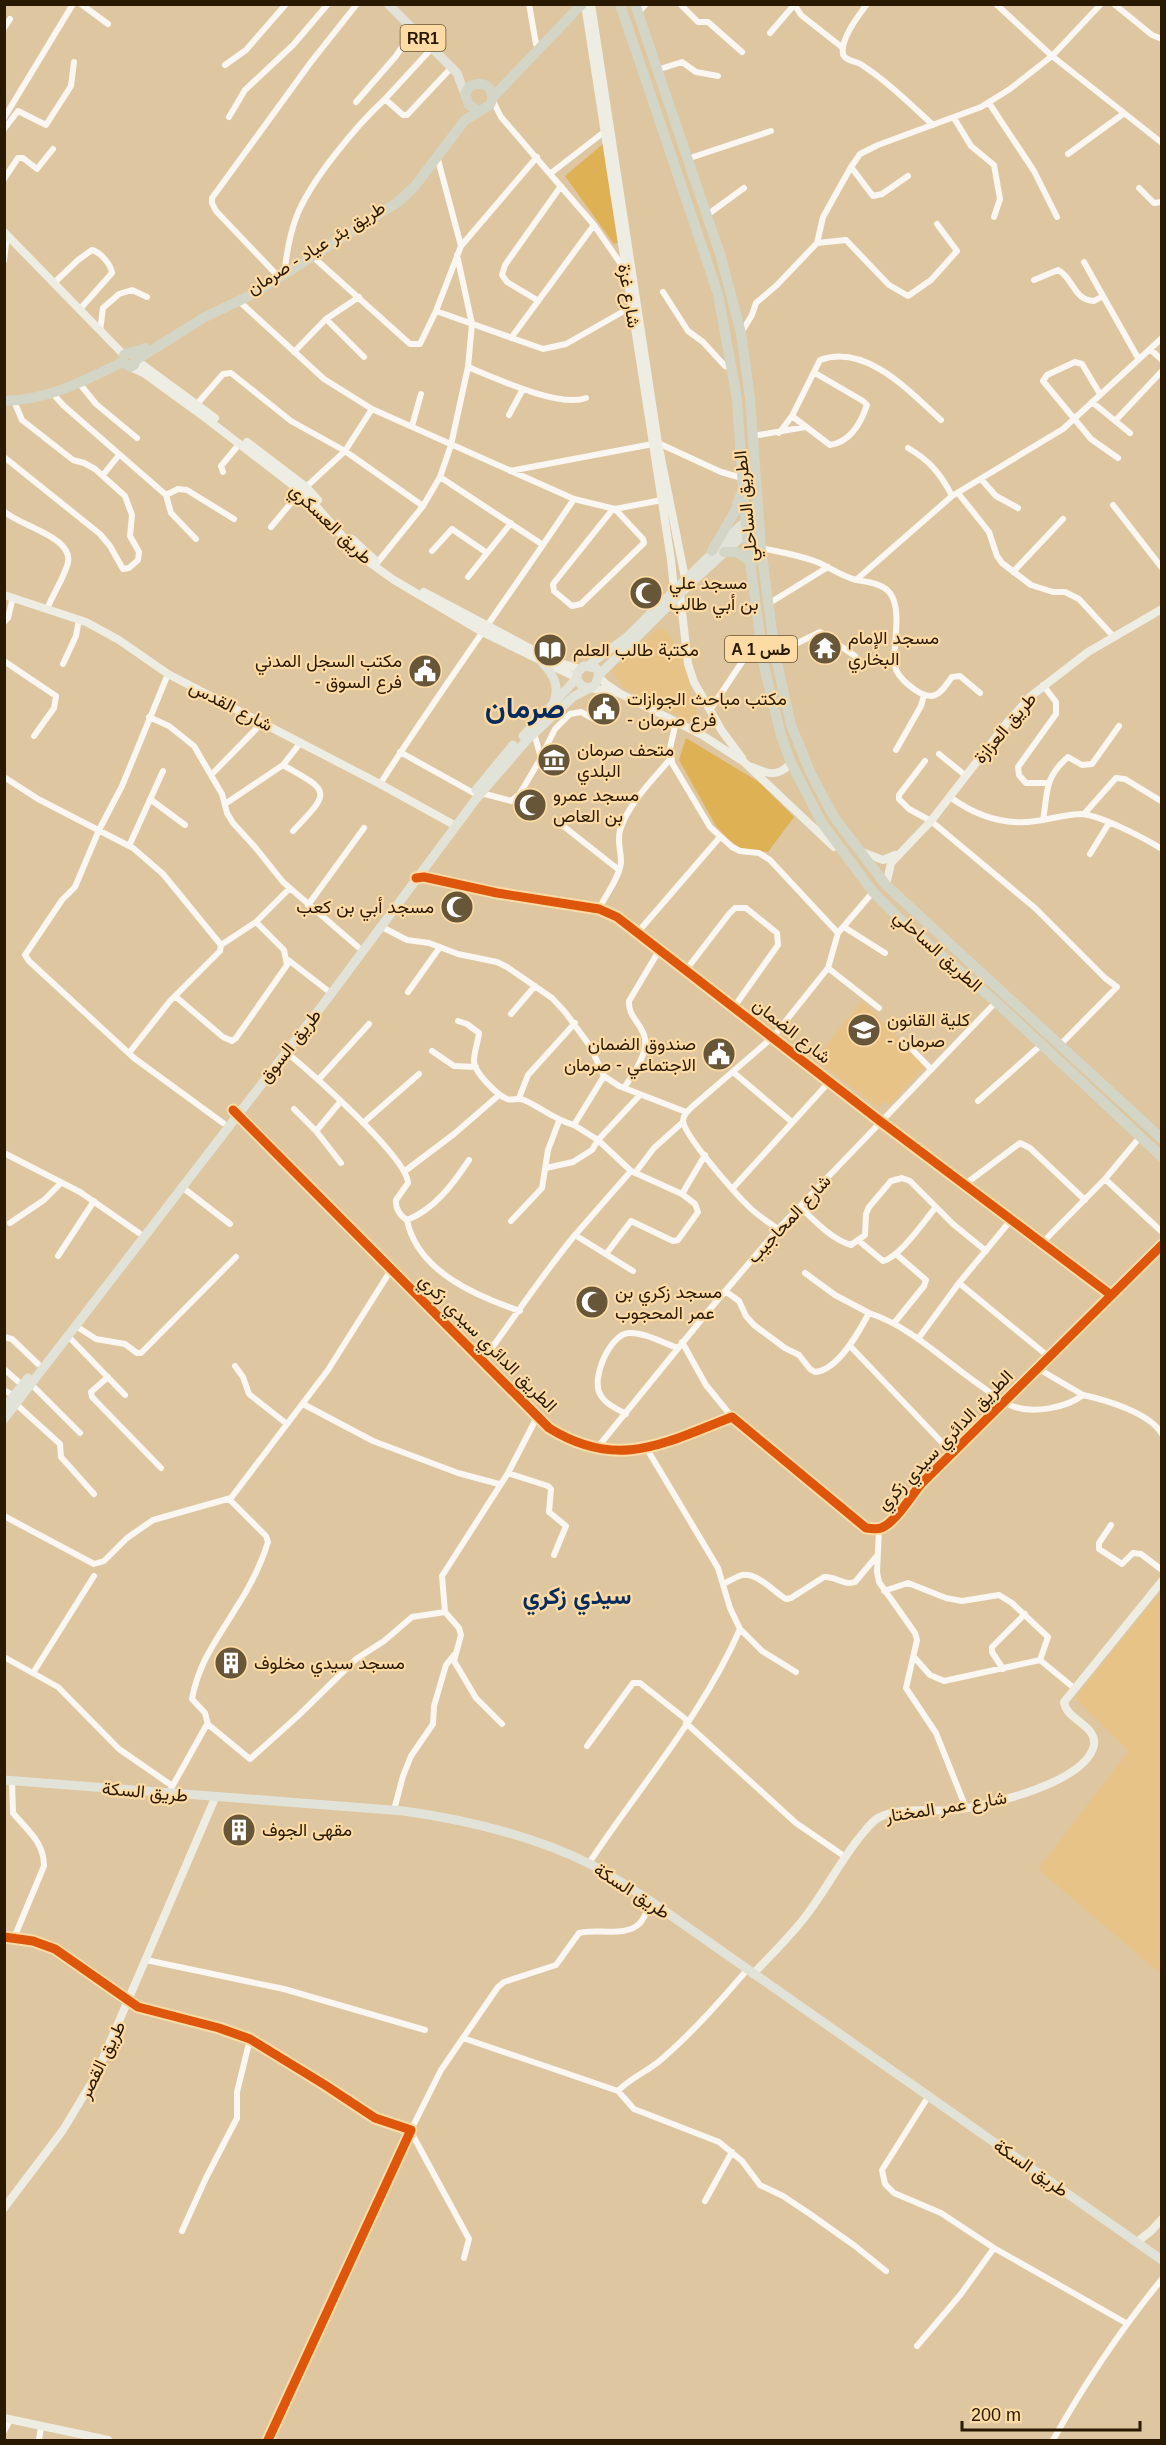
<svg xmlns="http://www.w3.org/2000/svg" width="1166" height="2445" viewBox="0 0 1166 2445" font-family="Helvetica,Vazirmatn,sans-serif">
<rect width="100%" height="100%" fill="#dec6a0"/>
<path fill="#e7c387" d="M658 628 666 630 683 659 698 717 694 721H688L623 687 612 670Z
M862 1001 925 1065 890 1105 885 1101 878 1107 815 1059Z
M1161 1591V1974L1038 1869 1129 1751 1075 1698Z"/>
<path fill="#dfb155" d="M604 143 619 242 614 244 565 176Z
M686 738 759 782 794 817 768 852 740 848 728 839 716 826 679 760Z"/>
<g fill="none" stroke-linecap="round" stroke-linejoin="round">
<path stroke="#faf6f1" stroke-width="6" d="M81 4 108 24
M529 4 536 44 540 49
M680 4 698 22H708L742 52
M794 4 801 15 843 48
M867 4C859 15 840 39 843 54 845 61 857 61 862 65 888 82 910 104 933 125
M996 4 1052 56 1162 143
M1114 4 1152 35 1162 39
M638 13 646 4
M4 28 10 19
M770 33 794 5
M433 47 385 99 403 115H407L452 67
M1053 55 1101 4
M225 65 246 50 286 4
M657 70 682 62 696 72 718 76
M492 99 501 117 594 225 625 270
M356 102 396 56 414 29
M989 103 1034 171 1057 217
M229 117 245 90 293 45 328 4
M4 118 73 4
M954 118 971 146 994 165 1000 199 994 217
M4 129 18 111 46 125 71 86 74 62
M1068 154 1123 114
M437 156 461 246
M687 159 771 131
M851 167 873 196 882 194 908 176
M551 173 604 132
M4 179 18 158H23L37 169 53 149
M1139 188 1154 203 1162 202
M707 215 744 188
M817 243 846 240 889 285 908 296 931 280 957 251 937 224
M312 256 410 344H420L436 311 461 246 537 157
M4 261 7 235
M1084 262 1103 296
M285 268C287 251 290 234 296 218 309 182 356 126 385 99
M276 274 216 211 212 203V198L311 62 357 4
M1034 280 1058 270C1073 277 1073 300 1094 301L1103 296 1138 358
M54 283 78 260 92 250C100 252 111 264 112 273L80 309
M663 292 688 331 703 342 725 366 732 369
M537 300 507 282 502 275 505 265 561 186
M240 302 324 379 372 409 574 499 615 509 662 500
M436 311 543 349 566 344 631 307
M326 319 364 357
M100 331 103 308 119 294 132 290 147 297
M741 333 752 315 756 303 777 285 817 243 823 217 851 167 860 154 878 145 981 107 1010 89 1052 56
M511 338 594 225
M1150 349 1162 360
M294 352 326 319 359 297
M468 367C495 378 559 408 586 398
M79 383 96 404 137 438
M53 394 64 406 166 495 171 513 196 539
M1100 394 1082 364 1075 362 1047 375 1043 381 1091 439 1118 458
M1092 402 1130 433
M197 404 223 374 231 373 291 421 345 451 423 506
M509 415 523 389
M792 416 830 445C850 442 861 423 867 405L863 401 815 373
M1115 421 1162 371
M412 426 421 394
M779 433 792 416 820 360C866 343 910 392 941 420
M753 436 805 427
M908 448C929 460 941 474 952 496
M4 457 100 534 110 546 123 569 129 568 138 560 139 552 130 536 132 515 125 496 95 469 84 463 73 460 22 420 14 401
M510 471 658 443 721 472 742 478
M223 472 221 466 240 443
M103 475 119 455
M440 477 543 545
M981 479 996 496 1018 508
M306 487 345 451 372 409
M958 493 989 532 997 556 1002 563 1031 585 1053 592H1065L1079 599 1113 636
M166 495 178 489 187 490 234 519
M1113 505 1162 568
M613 509 553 584 554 591 572 606 581 604 644 543 643 539 615 509
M4 511C18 526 78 537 67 566 62 581 53 594 47 609
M271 527 300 492
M761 548C780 552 799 555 817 562 831 568 841 576 856 580L952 496 1063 429 1162 338
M432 551 452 529 487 553
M377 563 423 506 440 477 451 445 468 367 472 324 457 255
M1013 572 1063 519
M468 577 511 523
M856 580C867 582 882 583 890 593 903 611 892 645 895 666 897 678 920 697 932 696 941 695 947 683 952 677L960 676 980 693
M768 604 828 567
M4 622 8 618 13 597
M775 654 820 632 855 656
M4 661 56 696 54 708 34 736
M63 664 76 636 79 619
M168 674 122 786 99 830 75 887 62 900 25 955 29 961 134 1058 223 1123
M1043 685 1056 702V714L1018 767 1019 775 1026 783H1047
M710 710 750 650
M149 717 169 726 194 746 222 794 227 813 233 823 255 847 283 882 358 947
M676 722 670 748 672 763 710 827 732 847 740 851 759 853 770 860 838 933
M896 750 921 706 924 695
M400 752 479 796 485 794 511 801 519 795 541 758 534 733
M939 754 966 776
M541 757 555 729 570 714 581 712 594 719
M925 761 899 795V799L909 809 931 821 1035 908 1105 978 1117 987 1061 1044
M283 765C331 792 331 791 293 831
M212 774 263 722
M4 777 38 799 133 848 163 874 221 945
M380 784C442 687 510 595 574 499
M950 797C976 816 1004 826 1036 821 1051 819 1067 814 1082 814 1102 816 1144 838 1162 849
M150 799 185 825
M225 804 283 765 301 742
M1084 814 1116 778 1125 779 1161 801
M1043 820C1048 791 1044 778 1068 757L1082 765 1092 764 1119 726
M562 825 619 870
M129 846 163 771
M1090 854 1109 823
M308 905 364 828
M599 909C605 896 620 877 621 862 621 851 617 842 620 830 629 802 653 780 671 758
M380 926 407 940 429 943 458 954 497 962 507 967 552 998 565 1012 590 1046 604 1076 619 1086 686 1112
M844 927 885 953
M638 932 720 837
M287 959 327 990
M828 968 879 1008
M686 970 729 914 735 908H746L777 933 778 945 734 1007
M408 992 440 947
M175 996 223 1037 232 1041 236 1038 287 965 284 950 256 922
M511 1014 535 986
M458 1021 467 1024 479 1033C478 1042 474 1052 474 1061 474 1072 497 1095 507 1099 513 1101 518 1097 524 1100 542 1108 555 1120 574 1125
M903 1040 930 1068
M432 1051 454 1066 476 1067
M286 1052C309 1071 407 1157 408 1183L396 1200C395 1208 400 1216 407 1220 417 1271 476 1296 520 1311
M129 1053 170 1001 220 951 221 945 256 922 290 888
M733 1072 792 1122
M604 1076 574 1125 598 1140 631 1171 682 1194 695 1204 698 1212 678 1240 673 1241 631 1221 606 1254
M319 1079 369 1024
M624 1088C633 1074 650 1052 644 1035 639 1021 628 1016 629 1001L660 949
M519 1098 528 1075 575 1023
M978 1101 1041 1045
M294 1109 316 1131 341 1163
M363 1123 419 1074
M316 1131 341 1101
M4 1153 80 1192 139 1233
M546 1168 573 1162 592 1150 598 1140 640 1095
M405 1171 454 1134 499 1095
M635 1173 654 1148 683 1122
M1105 1179 1162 1232
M964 1185 1020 1143 1030 1148 1085 1200
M182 1187 230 1224
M732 1189 830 1081
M682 1194 705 1155
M800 1207C814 1220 832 1240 851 1245L865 1235 866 1214 869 1207 891 1181 902 1178 910 1181 953 1224 986 1251
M407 1220C435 1209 453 1184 469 1160
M511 1221 542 1188 548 1150 559 1121
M10 1223 44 1200 61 1183
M778 1229C768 1222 757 1215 748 1206 735 1193 685 1137 683 1121 683 1114 689 1110 693 1106L773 1037 828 968 838 933 873 892
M575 1235 631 1171
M859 1241 883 1261C900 1257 924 1221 936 1207
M1042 1243 1105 1179 1140 1137
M58 1256 94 1201
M805 1273 835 1295 869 1313
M959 1283 1049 1357
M725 1291 739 1301 746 1316 754 1325 785 1348 799 1355 810 1369 815 1372C838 1371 860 1330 869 1313 912 1327 944 1361 981 1386 991 1393 1001 1402 1012 1406 1033 1414 1066 1408 1083 1395 1106 1400 1150 1413 1162 1434
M895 1322 924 1286 926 1280 896 1254
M76 1326 96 1339 125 1344 137 1353H141L236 1257
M68 1336 125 1395
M4 1337 12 1339 38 1364
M918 1339 959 1283 1011 1220
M682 1342 706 1385 732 1417
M851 1347 952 1453
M483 1360C514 1318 542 1275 575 1235L633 1271
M235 1366 243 1377 249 1394 287 1424
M1037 1368 1083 1395
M4 1369 22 1385
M108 1377 91 1392 92 1397 161 1468
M31 1384 80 1433
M4 1390 14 1396
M16 1404 60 1444 61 1457 94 1494
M303 1404 373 1441 458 1473 499 1484
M626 1414C617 1409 605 1404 600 1394 591 1378 610 1334 629 1333 644 1332 663 1343 678 1348
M597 1448 710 1309 778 1229 996 1002
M647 1449 718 1568 730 1608 740 1629 762 1651 796 1672
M508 1473 548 1486 551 1489 549 1512 566 1526 554 1555
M4 1516 94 1564 104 1561 127 1538 153 1520 231 1498 328 1370 391 1270
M1111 1525 1099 1543V1549L1122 1564 1133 1553 1141 1554 1162 1570
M879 1529 877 1572 879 1582 915 1633 917 1640 906 1688 936 1733 966 1808
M723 1584C729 1581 736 1577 742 1575 757 1572 774 1592 786 1599L791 1598 824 1577C836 1576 843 1586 855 1582L876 1557
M884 1591 908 1583 946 1598 962 1601 999 1595 1012 1603 1048 1637 1040 1660
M4 1657 58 1687 119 1749 171 1785
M914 1657 930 1675 944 1681 1040 1660 1074 1688
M1003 1669 992 1652V1647L1025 1614
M33 1673 94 1576
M686 1723 796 1823 844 1856
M502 1724 476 1698 454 1661 461 1635 459 1628 445 1612 442 1576 508 1473 537 1417
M208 1725 205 1713 192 1699C199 1661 217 1640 236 1608 249 1588 261 1565 268 1542L266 1536 229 1499
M587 1746 633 1683H640L688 1721
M12 1781 13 1813C28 1831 44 1842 44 1866L14 1938
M168 1794 206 1726H210L250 1759 299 1715 356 1659 384 1641 412 1617 445 1612
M394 1810 403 1776 411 1756 433 1724 434 1706 446 1665 454 1655
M589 1863C640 1786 703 1714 740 1629
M4 1937 33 1941 55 1949 138 2007 219 2028 250 2039 325 2085 375 2118 411 2130 268 2440
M146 1960 284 1989 425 2030
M463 2038 618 2091 634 2109 719 2142 742 2161 760 2185 783 2196 810 2214 855 2246 886 2271
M618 2091C631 2077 649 2071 663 2058 694 2031 721 2000 747 1970
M928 2097 882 2170 885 2184 894 2193 941 2213 994 2248 1126 2323
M411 2130 441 2070 498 1987 504 1982 556 1965 579 1933C596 1928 626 1938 640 1923 645 1917 648 1909 652 1902
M411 2132 469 2239 464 2258
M705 2201 732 2152
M182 2231 206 2178 237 2118V2092L250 2039
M917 2346 961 2294 994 2248
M4 2431 10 2420
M39 2440 41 2427
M1053 2440C1085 2383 1121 2329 1162 2279"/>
<path stroke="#eeede4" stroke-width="8" d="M591 4 658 443 685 578
M581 5 586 11 671 560 674 589
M4 232 124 355
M136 360 215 418
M130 367 145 374 207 419 308 497 359 555 394 580 484 633 577 678
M247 442 306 487 318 500
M352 539 376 561
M424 592 554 661 580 669
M680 594 688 664 694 682 722 731 742 758
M4 595 86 622 119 640 168 674 380 784 456 826
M599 677 606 684 621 694 702 735 744 762 834 847
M590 688 619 693
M752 767C768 774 778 778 791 763
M862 852 883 860 895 855
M416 878 424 877 497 893 599 909 617 917 880 1121 1111 1295
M886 885 891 863 931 821 1006 724 1031 696 1088 652 1162 609
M233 1110 549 1428C618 1471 664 1443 732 1417L866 1528C871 1528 876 1530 881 1528 895 1523 911 1496 921 1484L1162 1245
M753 1974C772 1954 792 1935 808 1913 826 1889 840 1862 859 1838 865 1831 870 1823 878 1818 899 1806 931 1812 954 1810 987 1806 1086 1783 1094 1745 1097 1725 1066 1720 1064 1702L1162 1581
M4 2208 63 2130 95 2077 215 1798
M1137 2242 1151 2231 1162 2219
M4 2418 108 2440"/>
<path stroke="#e2e3d8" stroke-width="9" d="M388 4 457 73 465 94
M542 662C553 674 560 686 554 702
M589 665 628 636 740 526 746 522H758
M599 675 689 585 750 529
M523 736 577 678
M476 790 513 745
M4 1408 28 1378
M4 1419 331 994 476 799 526 741 573 697 595 685 599 675 596 668 584 666 577 673V680L582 686 590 688
M4 1780 404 1811C467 1820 532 1835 590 1864 611 1875 630 1888 649 1900L1162 2260"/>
<path stroke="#d3d6c7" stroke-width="10" d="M620 4 718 294 737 399 746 531 764 666 781 735 791 763 822 823 873 892 906 925 996 1002 1162 1157
M635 4 721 257 741 333 750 398 761 548 775 654 791 725 811 774 834 817 886 885 1162 1139
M493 97 582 4
M130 353 135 355 136 360 134 365 130 367 123 362 124 355C130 351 138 352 145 348
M136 360 205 317 253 294 398 202 415 186 465 120 490 105C497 90 485 79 470 86L465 94 469 105 478 110
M4 401C48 400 84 381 123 362
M712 551 735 511 742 491
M724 552H737L752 563"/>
<defs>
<path id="cycleway" d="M416 878 424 877 497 893 599 909 617 917 880 1121 1111 1295
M233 1110 549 1428C618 1471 664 1443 732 1417L866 1528C871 1528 876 1530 881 1528 895 1523 911 1496 921 1484L1162 1245
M4 1937 33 1941 55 1949 138 2007 219 2028 250 2039 325 2085 375 2118 411 2130 268 2440"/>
</defs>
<use href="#cycleway" stroke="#fddba5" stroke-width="13"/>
<use href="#cycleway" stroke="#de560b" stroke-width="9"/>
</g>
<defs>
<symbol id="mosque-disc" viewBox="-11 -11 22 22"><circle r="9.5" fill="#685638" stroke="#fddba5"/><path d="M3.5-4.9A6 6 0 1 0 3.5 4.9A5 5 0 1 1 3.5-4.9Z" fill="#fff"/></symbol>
<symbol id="temple-disc" viewBox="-11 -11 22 22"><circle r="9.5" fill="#685638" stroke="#fddba5"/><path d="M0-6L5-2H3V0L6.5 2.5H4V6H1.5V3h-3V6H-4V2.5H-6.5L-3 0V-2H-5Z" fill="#fff"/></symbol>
<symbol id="library-disc" viewBox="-11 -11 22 22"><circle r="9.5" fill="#685638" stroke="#fddba5"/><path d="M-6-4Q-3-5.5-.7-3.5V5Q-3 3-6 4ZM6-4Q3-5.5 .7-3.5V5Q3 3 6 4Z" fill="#fff"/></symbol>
<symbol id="civic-disc" viewBox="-11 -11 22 22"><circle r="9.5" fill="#685638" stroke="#fddba5"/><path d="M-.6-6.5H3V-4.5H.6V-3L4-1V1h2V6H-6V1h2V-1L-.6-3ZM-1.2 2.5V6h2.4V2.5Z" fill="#fff"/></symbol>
<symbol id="museum-disc" viewBox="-11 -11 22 22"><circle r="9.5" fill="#685638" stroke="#fddba5"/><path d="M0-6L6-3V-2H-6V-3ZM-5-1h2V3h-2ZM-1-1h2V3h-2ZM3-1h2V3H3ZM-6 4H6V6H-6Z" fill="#fff"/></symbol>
<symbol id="university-disc" viewBox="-11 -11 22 22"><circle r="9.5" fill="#685638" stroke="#fddba5"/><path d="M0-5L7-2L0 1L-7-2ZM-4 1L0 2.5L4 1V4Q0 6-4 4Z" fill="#fff"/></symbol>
<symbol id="building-disc" viewBox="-11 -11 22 22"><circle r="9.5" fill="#685638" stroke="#fddba5"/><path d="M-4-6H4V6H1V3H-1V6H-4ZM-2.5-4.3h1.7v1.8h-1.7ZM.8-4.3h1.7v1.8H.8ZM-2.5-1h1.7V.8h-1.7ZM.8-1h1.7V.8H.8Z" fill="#fff"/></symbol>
</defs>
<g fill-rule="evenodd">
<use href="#mosque-disc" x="627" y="574" width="38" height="38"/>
<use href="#temple-disc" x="806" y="629" width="38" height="38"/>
<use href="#library-disc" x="531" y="631" width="38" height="38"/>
<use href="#civic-disc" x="406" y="652" width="38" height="38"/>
<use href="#civic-disc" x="585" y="690" width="38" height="38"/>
<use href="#museum-disc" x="535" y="741" width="38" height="38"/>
<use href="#mosque-disc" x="511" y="786" width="38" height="38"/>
<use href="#mosque-disc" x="438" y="888" width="38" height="38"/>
<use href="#university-disc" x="845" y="1011" width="38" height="38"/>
<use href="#civic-disc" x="700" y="1035" width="38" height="38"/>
<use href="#mosque-disc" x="573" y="1283" width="38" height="38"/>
<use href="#building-disc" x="212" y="1644" width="38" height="38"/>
<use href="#building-disc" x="220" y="1811" width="38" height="38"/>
</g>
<g text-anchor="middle" stroke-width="4.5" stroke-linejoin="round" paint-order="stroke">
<g fill="#fddba5" stroke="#695332" stroke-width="1.5">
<rect x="400.5" y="25" width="45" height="26" rx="4.5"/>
<rect x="725" y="636" width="72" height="26" rx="4.5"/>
</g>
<g font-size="16" font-weight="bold" fill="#291900">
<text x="423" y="44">RR1</text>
<text x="761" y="655">A 1 طس</text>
</g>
<g font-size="18" fill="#291900" stroke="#fddba5">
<text transform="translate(316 248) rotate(-32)" y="6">طريق بئر عياد - صرمان</text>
<text transform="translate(629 296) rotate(81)" y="6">شارع غزة</text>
<text transform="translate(746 506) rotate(-96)" y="6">الطريق الساحلي</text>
<text transform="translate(331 524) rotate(44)" y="6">طريق العسكري</text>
<text transform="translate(231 706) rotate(27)" y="6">شارع القدس</text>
<text transform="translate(1005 728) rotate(-50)" y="6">طريق العزازة</text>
<text transform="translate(938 951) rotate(42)" y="6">الطريق الساحلي</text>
<text transform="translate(792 1031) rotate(38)" y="6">شارع الضمان</text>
<text transform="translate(290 1046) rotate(-52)" y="6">طريق السوق</text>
<text transform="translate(789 1219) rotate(-47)" y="6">شارع المحاجيب</text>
<text transform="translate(488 1343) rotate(45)" y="6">الطريق الدائري سيدي زكري</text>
<text transform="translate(945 1440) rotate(-46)" y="6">الطريق الدائري سيدي زكري</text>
<text transform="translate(145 1792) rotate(5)" y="6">طريق السكة</text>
<text transform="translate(946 1807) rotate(-9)" y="6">شارع عمر المختار</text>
<text transform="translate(632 1891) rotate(33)" y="6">طريق السكة</text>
<text transform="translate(102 2060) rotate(-64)" y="6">طريق القصر</text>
<text transform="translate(1031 2168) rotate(35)" y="6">طريق السكة</text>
</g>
<g font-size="18" fill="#291900" stroke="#fddba5" text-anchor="start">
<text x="669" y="589">مسجد علي<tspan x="669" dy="21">بن أبي طالب</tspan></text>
<text x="848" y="644">مسجد الإمام<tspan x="848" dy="21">البخاري</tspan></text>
<text x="573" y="656">مكتبة طالب العلم</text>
<text x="402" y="667" text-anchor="end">مكتب السجل المدني<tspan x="402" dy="21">- فرع السوق</tspan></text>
<text x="627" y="705">مكتب مباحث الجوازات<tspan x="627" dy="21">- فرع صرمان</tspan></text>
<text x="577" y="756">متحف صرمان<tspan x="577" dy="21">البلدي</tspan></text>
<text x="553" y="801">مسجد عمرو<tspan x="553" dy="21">بن العاص</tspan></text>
<text x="434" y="913" text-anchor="end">مسجد أبي بن كعب</text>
<text x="887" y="1026">كلية القانون<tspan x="887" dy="21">- صرمان</tspan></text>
<text x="696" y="1050" text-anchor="end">صندوق الضمان<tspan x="696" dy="21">الاجتماعي - صرمان</tspan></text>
<text x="615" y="1298">مسجد زكري بن<tspan x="615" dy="21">عمر المحجوب</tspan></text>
<text x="254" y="1669">مسجد سيدي مخلوف</text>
<text x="262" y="1836">مقهى الجوف</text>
</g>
<g font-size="24" font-weight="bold" fill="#082b5e" stroke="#fddba5">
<text x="577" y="1604">سيدي زكري</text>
</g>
<g font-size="30" font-weight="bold" fill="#082b5e" stroke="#fddba5">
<text x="525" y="718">صرمان</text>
</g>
</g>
<rect width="1166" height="2445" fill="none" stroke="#291900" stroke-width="12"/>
<path d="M962 2421v9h178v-9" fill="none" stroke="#291900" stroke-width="3"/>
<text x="971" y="2421" font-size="18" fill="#291900" stroke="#fddba5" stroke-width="4.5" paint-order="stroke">200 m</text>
</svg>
